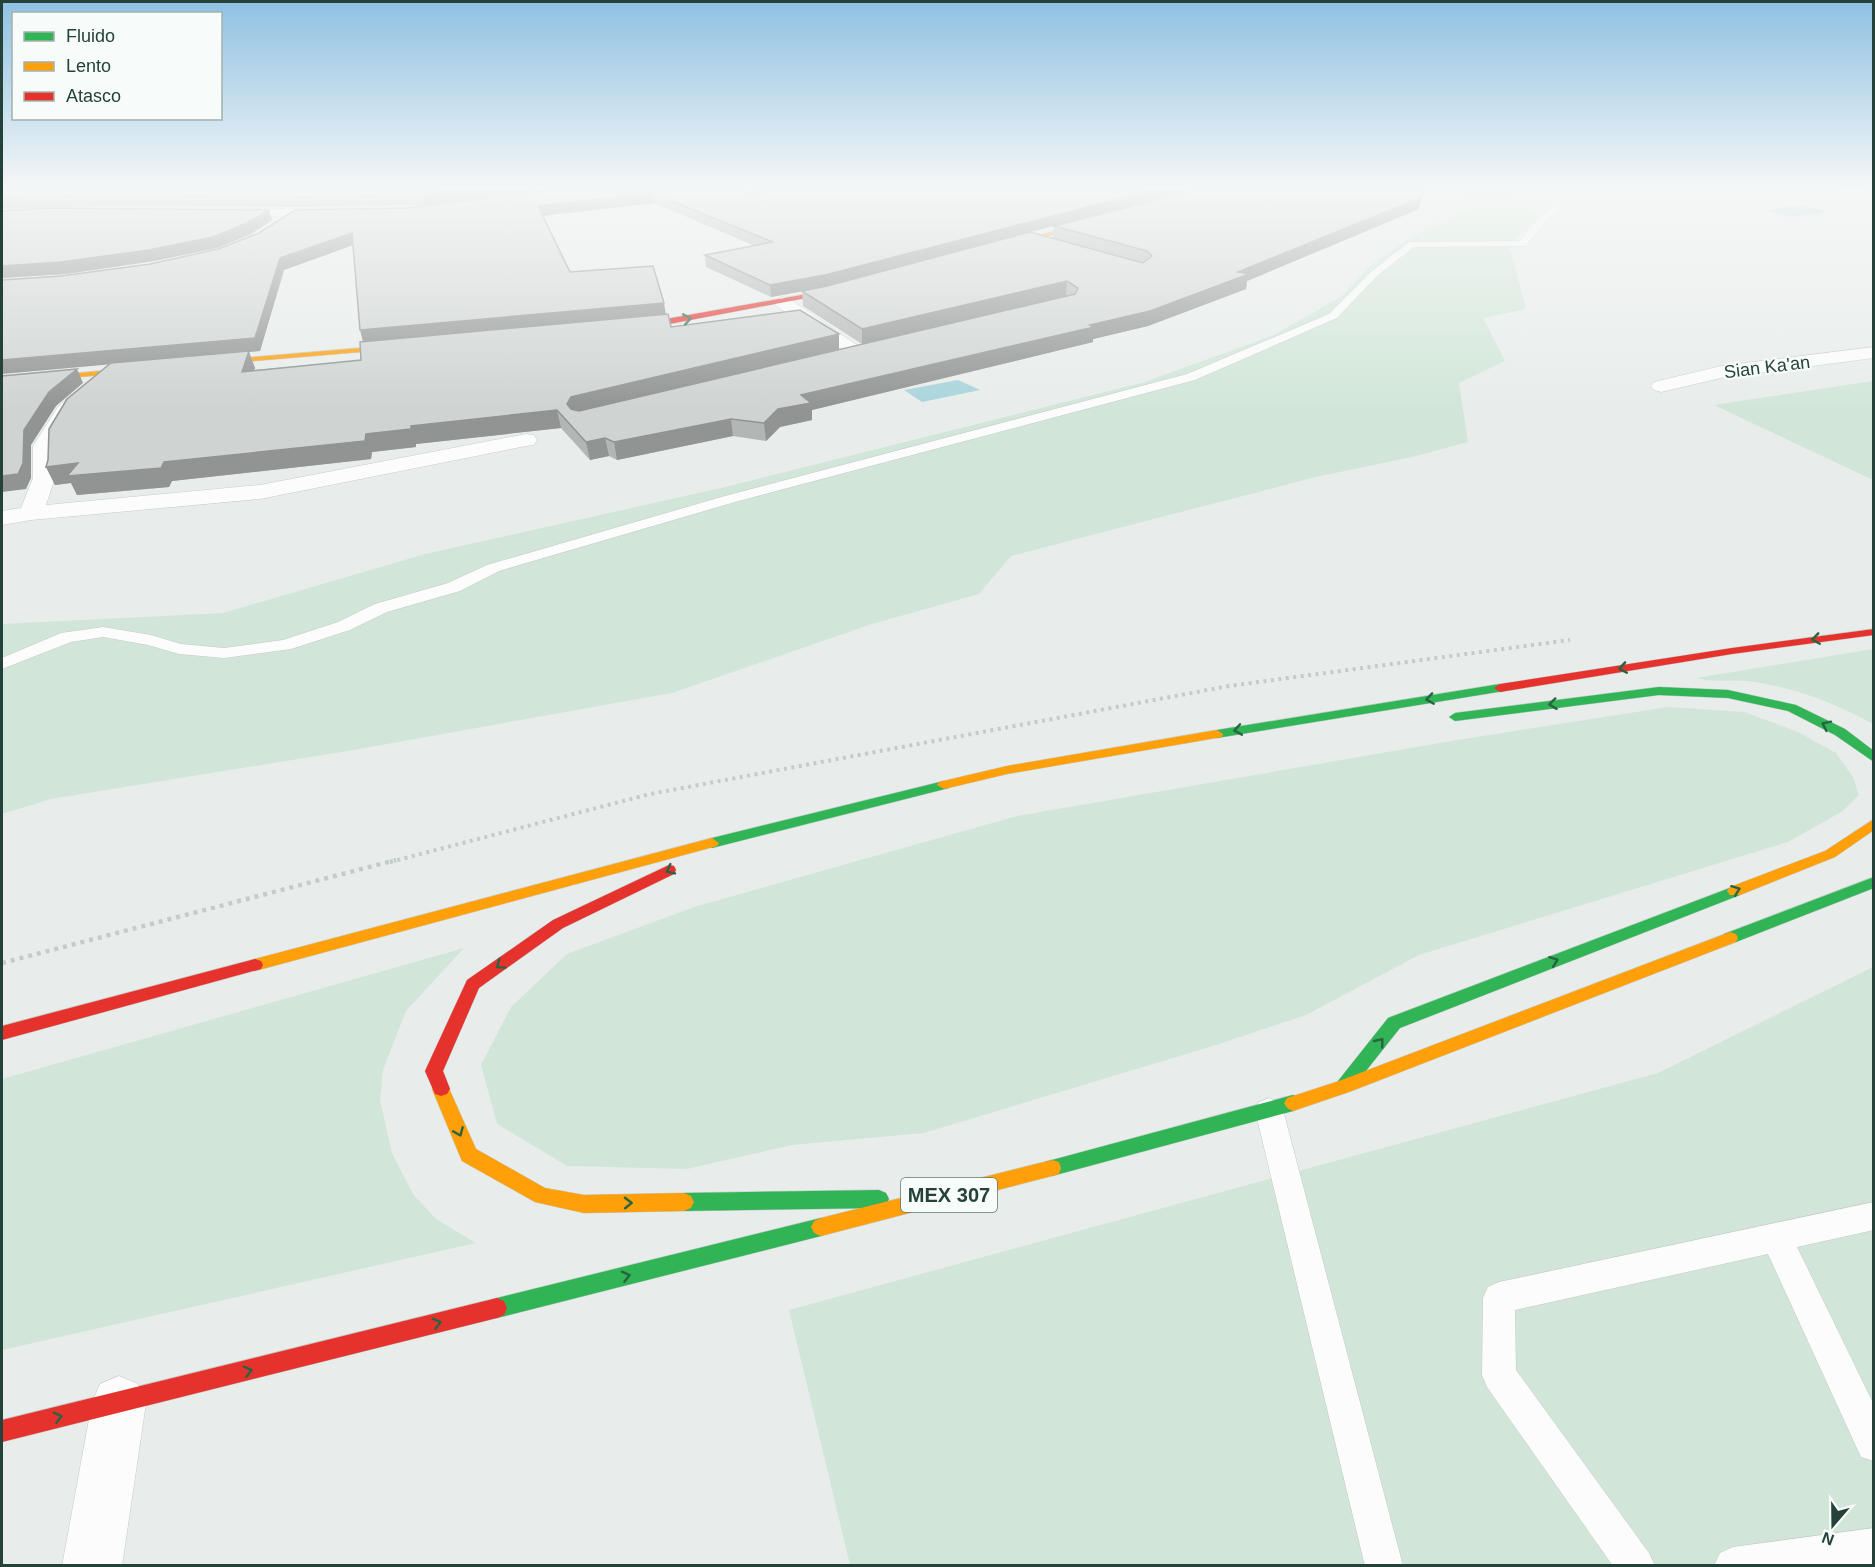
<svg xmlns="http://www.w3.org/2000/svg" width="1875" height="1567" viewBox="0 0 1875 1567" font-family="Helvetica,sans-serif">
<rect width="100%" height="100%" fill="#e8edeb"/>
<path fill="#d1e6d8" d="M1466 190H1508L1539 218 1509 244 1526 309 1483 318 1505 361 1459 383 1468 442 1412 457 1316 477 1011 556 979 594 872 624 672 693 348 751 51 799 2 814V624L223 613 425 554 725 487 1145 382 1274 335 1342 296 1369 267 1403 242 1472 206 1464 192Z
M1873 381V480L1714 405Z
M1873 649V724C1833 702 1793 687 1747 681 1730 679 1713 683 1696 678Z
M1668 707 1744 712 1798 732 1836 753 1853 777 1859 795 1843 811 1788 842 1419 955 1306 1015 1213 1046 924 1133 792 1145 687 1169 567 1166 497 1124 481 1065 511 1007 567 954 694 907 1017 816 1451 741Z
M464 948 406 1011 383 1070 380 1100 392 1153 413 1194 436 1219 476 1243 2 1350V1079Z
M1873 967V1565H850L789 1310 1658 1073Z"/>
<path fill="#a9d4db" d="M1802 205 1828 212 1791 217 1766 210Z
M958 380 980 390 922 402 904 390Z"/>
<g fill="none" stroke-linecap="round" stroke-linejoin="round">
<defs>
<path id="lane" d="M1540 190H1548L1564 206 1544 223 1526 246 1414 247 1377 276 1337 318 1195 380 735 502 499 571 460 591 387 612 350 630 291 649 224 658 179 654 148 645 103 637 71 642 2 669V658L61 633 103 627 151 635 181 644 224 648 283 640 338 622 375 604 448 583 487 565 725 496 1187 374 1329 314 1371 272 1409 242 1520 241 1538 219 1555 206Z
M1269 1098 1279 1102 1283 1110 1403 1566H1365L1255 1110 1259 1102Z
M1874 1202V1230L1797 1247 1874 1405V1461L1861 1457 1768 1254 1515 1310 1516 1370 1649 1553 1655 1566H1613L1487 1387 1482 1375 1483 1298 1488 1287 1499 1282Z
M1874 1528V1566H1714L1720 1553 1733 1547Z"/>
<path id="street" d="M1842 190H1861L1874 193V201L1844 193Z
M225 209H332L339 213 332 217 220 216 218 213Z
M782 297 788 298 867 352 864 356H852L776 306 774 302Z
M1874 347V358L1721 378 1661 392 1654 390 1651 386 1654 382 1721 366Z
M74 397 81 399 84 403 73 414 55 446V478L46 505 260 485 526 434 534 435 537 440 534 445 526 446 260 499 31 520 2 525V511L21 508 33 478V446L58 407 67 399Z
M119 1376 138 1384 146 1403 122 1566H62L92 1403 100 1384Z"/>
<path id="fast" d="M1500 684 1506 688 1504 691 1217 738 1211 734 1217 730Z
M1659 687 1728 690 1796 705 1845 729 1874 751V762L1835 735 1788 711 1728 698 1659 695 1455 721 1449 717 1455 713Z
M944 781 949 782 951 785 949 788 712 848 705 843 712 838Z
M1874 877V888L1736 942H1724L1722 938 1724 934Z
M1735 886 1740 887 1743 891 1740 895 1400 1028 1350 1091 1344 1093 1338 1091 1335 1086 1338 1081 1388 1018Z
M1293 1095 1299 1098 1302 1103 1299 1108 1293 1111 1052 1176 1045 1174 1043 1168 1045 1162 1052 1160Z
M879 1190 886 1193 889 1199 886 1205 879 1208 684 1211 677 1208 674 1202 677 1196 684 1193Z
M821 1218 828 1221 831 1227 828 1233 821 1236 497 1318 490 1315 487 1308 490 1301 497 1298Z"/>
<path id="slow" d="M1098 219 1100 222 1000 249 997 247Z
M406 344 410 346 409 348 206 365 202 363 206 361Z
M143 367 147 369 146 371 2 384V380Z
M1217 730 1223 734 1222 737 1007 774 944 789 937 785 939 782 1007 766Z
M1874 819V830L1835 857 1740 895H1730L1727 891 1730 887 1825 851Z
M712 838 719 843 717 846 255 971 249 969 247 965 249 961 255 959Z
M1730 932 1736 934 1738 938 1736 942 1349 1092 1293 1111 1287 1108 1284 1103 1287 1098 1339 1081Z
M441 1082 447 1084 476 1149 545 1188 584 1195 684 1193 691 1196 694 1202 691 1208 684 1211 584 1213 535 1202 462 1161 432 1089 435 1084Z
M1052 1160 1059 1162 1061 1168 1059 1174 1052 1176 821 1236 814 1233 811 1227 814 1221 821 1218Z"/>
<path id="jam" d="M846 287 848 290 659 326 625 329 621 327Z
M1874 629V635L1732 654 1500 692 1494 688 1500 684 1732 648Z
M669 865 674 866 676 870 674 874 563 928 479 988 443 1071 450 1089 447 1094 441 1096 435 1094 425 1071 467 980 553 920Z
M255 959 261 961 263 965 261 969 2 1040V1026Z
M497 1298 504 1301 507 1308 504 1315 497 1318 2 1442V1420Z"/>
</defs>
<use href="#lane" stroke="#c5cac8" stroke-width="1"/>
<use href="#street" stroke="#c5cac8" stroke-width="1"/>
<use href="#fast" stroke="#c3cbc8" stroke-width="1"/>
<use href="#slow" stroke="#c3cbc8" stroke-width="1"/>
<use href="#jam" stroke="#c3cbc8" stroke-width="1"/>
<path stroke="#c3ccca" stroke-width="4" stroke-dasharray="3 4.5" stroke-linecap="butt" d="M390 862 650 794 1229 686 1570 640"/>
<path stroke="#c3ccca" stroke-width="4.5" stroke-dasharray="4 5" stroke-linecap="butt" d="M2 963 396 860"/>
<use href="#lane" fill="#fcfcfc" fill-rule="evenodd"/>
<use href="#street" fill="#fcfcfc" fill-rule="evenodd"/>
<use href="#fast" fill="#30b455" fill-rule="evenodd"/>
<use href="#slow" fill="#ff9f0a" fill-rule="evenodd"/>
<use href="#jam" fill="#e5322d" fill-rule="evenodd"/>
</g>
<path fill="#b2b6b5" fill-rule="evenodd" d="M2 190H536L424 205 305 207 103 206 2 209V211L269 210 272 220 251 234 217 248 154 261 66 274 2 278V280Z
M549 190 758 197 759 196 746 190H1188L889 270 1053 239 1054 226 1419 209 1247 281 1246 289 1148 326 1093 339V342L812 410V420L780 427 766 441 733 436 617 460 609 456 590 460 561 428 416 444V447L372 452 371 459 172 481 169 487 77 495 71 483 55 485 46 467 109 365 61 276 150 264 407 208ZM654 203 755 246 705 255 706 267 771 297 802 291 803 306 862 344 839 350 671 327 666 314 570 272 543 216ZM353 245 363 341 361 360 254 370 255 368 249 352 260 351 284 270Z"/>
<path fill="#919493" d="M459 190H536L424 205 421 195Z
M1153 190H1188L826 287 771 297 770 285Z
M652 193 654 203 540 216 538 206Z
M1422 197 1419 209 1247 281 1246 289 1148 326 1093 339V342L812 410V420L780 427 766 441 764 423 778 409 801 395 1090 325 1238 272Z
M269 210 272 220 251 234 217 248 154 261 66 274 2 278V280V266Z
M352 233 356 244 284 270 260 351 249 352 255 368 248 388 242 372 248 352 2 374V360Z
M1067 281 1066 296 862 345V329Z
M664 303 666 315 363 342 360 330Z
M839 334V350L570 421 567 404 571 397Z
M77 369 83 383 56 406 31 445V478L26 489 2 492V476L24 430 49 392Z
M557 410 561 428 416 444V447L372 452 371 459 172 481 169 487 77 495 71 483 55 485 46 467 78 463 164 462 366 434 411 426Z
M731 419 733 436 617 460 614 442Z
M605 438 609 456 590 460 586 442Z"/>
<path fill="#cfd4d2" stroke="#919493" stroke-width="1.5" d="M2 190H459L421 195 302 197 99 195 2 198Z
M549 190H740L752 196 758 197 766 190H765H1153L825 275 770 285 705 255 773 242 652 193 538 206 570 272 653 266 664 303 360 330 352 233 280 258 255 338 2 360V280L61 276 150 264 218 249 259 233 295 210 407 208Z
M1196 190H1423L1422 197 1238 272 1249 274 1150 311 1090 325 1094 327 801 395 811 403 778 409 764 423 731 419 614 442 605 438 586 442 557 410 411 426V429L366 434 365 441 164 462 161 468 67 476 78 463 46 467 48 460 49 429 67 399 111 363 249 351 242 372 361 360 360 342 668 314 671 327 800 310 839 334 571 397 567 404 571 409 579 411 1075 294 1078 288 1067 281 862 329 802 291 827 286 1030 232 1143 263 1152 256 1147 251 1054 226Z
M48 208 269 210 247 223 213 237 149 250 61 262 2 266V211Z
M77 369 49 392 24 430 23 463 18 474 2 476V376Z"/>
<defs><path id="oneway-chevron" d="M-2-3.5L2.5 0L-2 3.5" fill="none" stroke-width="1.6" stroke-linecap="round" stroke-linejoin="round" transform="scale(1.5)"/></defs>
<g stroke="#286442">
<use href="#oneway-chevron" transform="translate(687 319) rotate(-10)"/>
<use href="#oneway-chevron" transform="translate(1816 639) rotate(172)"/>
<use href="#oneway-chevron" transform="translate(1623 668) rotate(171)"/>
<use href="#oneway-chevron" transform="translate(1430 699) rotate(171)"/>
<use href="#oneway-chevron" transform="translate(1553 704) rotate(173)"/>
<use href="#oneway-chevron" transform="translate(1826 725) rotate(-154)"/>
<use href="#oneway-chevron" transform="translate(1238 730) rotate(170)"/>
<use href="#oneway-chevron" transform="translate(670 870) rotate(154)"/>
<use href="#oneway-chevron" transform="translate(1736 890) rotate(-21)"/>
<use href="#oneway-chevron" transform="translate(1554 961) rotate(-21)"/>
<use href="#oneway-chevron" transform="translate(500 965) rotate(145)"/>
<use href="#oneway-chevron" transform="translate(1380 1042) rotate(-51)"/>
<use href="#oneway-chevron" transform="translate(459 1132) rotate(67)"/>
<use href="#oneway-chevron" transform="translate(628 1203) rotate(-1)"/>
<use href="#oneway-chevron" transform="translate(626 1276) rotate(-14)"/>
<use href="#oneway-chevron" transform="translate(437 1323) rotate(-14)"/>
<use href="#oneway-chevron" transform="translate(248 1371) rotate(-14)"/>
<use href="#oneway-chevron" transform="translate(58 1417) rotate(-14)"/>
</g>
<linearGradient id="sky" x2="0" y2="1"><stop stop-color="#8fc1e3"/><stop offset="0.46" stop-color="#f5f7f6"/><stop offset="1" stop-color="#f5f7f6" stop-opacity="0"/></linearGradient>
<rect width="1875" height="409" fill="url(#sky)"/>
<g text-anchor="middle" stroke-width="4.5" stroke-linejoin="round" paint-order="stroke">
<g font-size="18" fill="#24423a" stroke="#f7fbf9">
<text transform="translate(1767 367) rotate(-7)" y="6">Sian Ka'an</text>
</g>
<rect fill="#f7fbf9" stroke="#637a73" stroke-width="1.5" x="901" y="1178" width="96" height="34" rx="4.5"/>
<g font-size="20" font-weight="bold" fill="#24423a">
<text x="949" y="1202">MEX 307</text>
</g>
</g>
<rect width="1875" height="1567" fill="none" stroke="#24423a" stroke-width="6"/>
<rect x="12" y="12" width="210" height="108" fill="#f7fbf9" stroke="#a3b1ad" stroke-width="1.5"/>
<rect x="24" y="32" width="30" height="9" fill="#30b455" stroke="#a3b1ad" stroke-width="1.5"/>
<text x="66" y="42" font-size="18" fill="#24423a">Fluido</text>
<rect x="24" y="62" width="30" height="9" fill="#ff9f0a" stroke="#a3b1ad" stroke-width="1.5"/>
<text x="66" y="72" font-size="18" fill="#24423a">Lento</text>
<rect x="24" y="92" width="30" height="9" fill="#e5322d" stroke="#a3b1ad" stroke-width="1.5"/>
<text x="66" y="102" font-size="18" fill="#24423a">Atasco</text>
<g transform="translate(1833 1525) rotate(200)" stroke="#f7fbf9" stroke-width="4.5" paint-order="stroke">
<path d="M0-4.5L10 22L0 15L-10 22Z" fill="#24423a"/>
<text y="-9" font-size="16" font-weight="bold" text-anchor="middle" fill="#24423a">N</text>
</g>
</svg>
